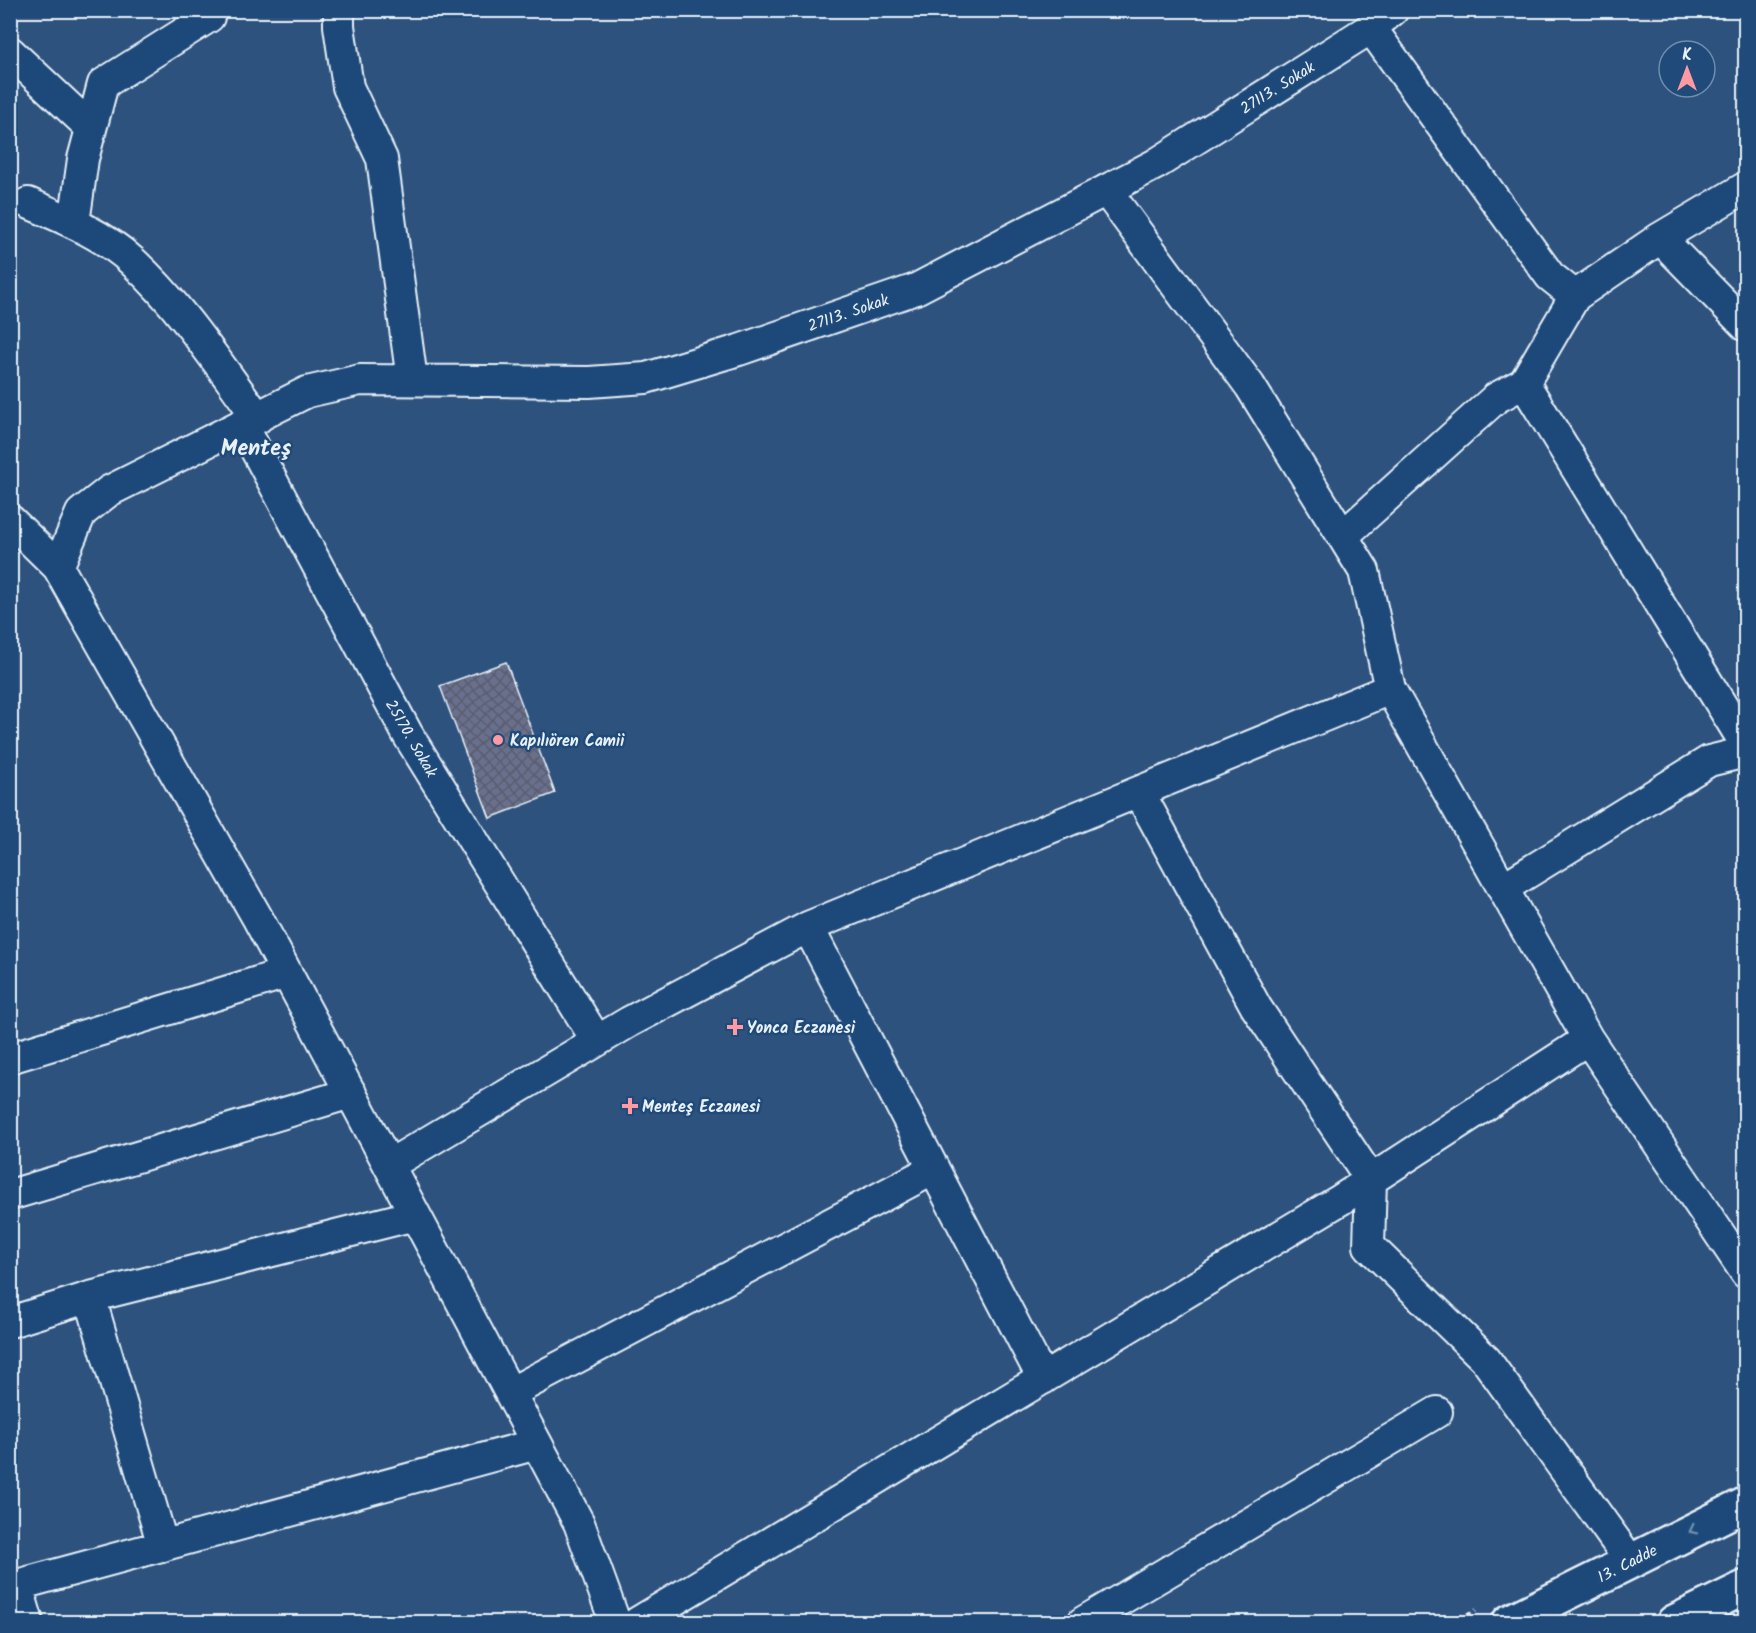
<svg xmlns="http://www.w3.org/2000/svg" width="1756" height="1633" viewBox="0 0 1756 1633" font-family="Kalam,sans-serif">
<defs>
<pattern id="building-cross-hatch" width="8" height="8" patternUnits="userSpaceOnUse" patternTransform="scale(1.5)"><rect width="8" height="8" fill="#69708d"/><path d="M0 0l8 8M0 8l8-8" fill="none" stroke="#585c6c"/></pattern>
</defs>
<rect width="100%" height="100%" fill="#2e527e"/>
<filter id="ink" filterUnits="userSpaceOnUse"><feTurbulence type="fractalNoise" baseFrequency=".0167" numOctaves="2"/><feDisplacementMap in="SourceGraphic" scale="12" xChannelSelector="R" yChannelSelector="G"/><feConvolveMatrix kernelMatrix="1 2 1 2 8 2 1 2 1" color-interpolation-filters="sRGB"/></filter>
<g filter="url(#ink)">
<path fill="url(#building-cross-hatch)" stroke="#e8f1f8" stroke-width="1.5" d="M506 662 555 793 490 818 440 686Z"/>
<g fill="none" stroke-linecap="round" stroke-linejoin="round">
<defs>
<path id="street" d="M339 10V26L348 87 382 159 412 380
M1371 28 1550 276 1575 296
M10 52 91 128
M1106 190 1250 386 1364 571 1390 689
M28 203C63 218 103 234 132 261 181 306 219 365 258 418
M74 223 83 159 103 84 209 17
M1660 238 1746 326
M1524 383 1746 745
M243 426 408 735 597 1041
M10 520 58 567 257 917 579 1523 615 1622
M1343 536 1496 398 1524 383 1575 296 1660 238 1746 187
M58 567 81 513 109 491 307 392 360 380 589 382 646 378 739 350 916 289 1156 164 1371 28 1393 10
M1139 792 1256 1007 1371 1180 1369 1246 1486 1360 1631 1562
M1503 888 1709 761 1746 752
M808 927 1043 1379
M10 1058 287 973
M389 1165 629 1022 808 927 1390 689 1588 1039 1746 1273
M10 1195 351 1093
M90 1297 163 1546
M10 1322 90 1297 415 1215
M510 1393 934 1169
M17 1585 28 1622
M10 1587 537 1444
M638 1622 1340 1200 1588 1039
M1083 1622 1437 1412"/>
<path id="secondary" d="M1509 1622 1746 1504
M1674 1622 1746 1587"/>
</defs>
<use href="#street" stroke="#e8f1f8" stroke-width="34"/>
<use href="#secondary" stroke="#e8f1f8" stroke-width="38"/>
<path stroke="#e8f1f8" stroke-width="4" stroke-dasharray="4.5 4.5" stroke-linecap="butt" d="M1451 1622 1476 1610"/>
<use href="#street" stroke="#1f4a7a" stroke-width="30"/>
<use href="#secondary" stroke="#1f4a7a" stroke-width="33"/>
</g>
<defs><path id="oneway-chevron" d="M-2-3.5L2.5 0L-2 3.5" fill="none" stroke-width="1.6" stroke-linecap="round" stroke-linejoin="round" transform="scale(1.5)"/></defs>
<use stroke="#6f8dac" href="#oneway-chevron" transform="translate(1693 1530) rotate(153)"/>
</g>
<g fill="#ff9aa2" stroke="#1f4a7a" stroke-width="2">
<circle cx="498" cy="740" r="6"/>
<path d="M732 1018h6v6h6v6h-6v6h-6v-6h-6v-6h6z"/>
<path d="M627 1097h6v6h6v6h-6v6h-6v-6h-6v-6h6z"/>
</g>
<g text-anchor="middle" stroke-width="5" stroke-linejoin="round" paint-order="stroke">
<g font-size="16" fill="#e8f1f8" stroke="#1f4a7a">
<text transform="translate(1277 87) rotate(-32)" y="6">27113. Sokak</text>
<text transform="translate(848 312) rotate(-19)" y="6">27113. Sokak</text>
<text transform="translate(412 738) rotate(60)" y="6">25170. Sokak</text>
<text transform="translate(1627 1563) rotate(-27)" y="6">13. Cadde</text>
</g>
<g font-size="16" font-weight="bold" fill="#e8f1f8" stroke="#1f4a7a" text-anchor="start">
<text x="510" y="746">Kapılıören Camii</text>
<text x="747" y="1033">Yonca Eczanesi</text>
<text x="642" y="1112">Menteş Eczanesi</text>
</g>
<g font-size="22" font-weight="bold" fill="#e8f1f8" stroke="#1f4a7a">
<text x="256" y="455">Menteş</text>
</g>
</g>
<rect width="1756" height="1633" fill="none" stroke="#1f4a7a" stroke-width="36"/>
<rect x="18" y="18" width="1720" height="1597" fill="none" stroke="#e8f1f8" stroke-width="2" filter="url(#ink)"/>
<g transform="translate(1687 69)"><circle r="28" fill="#1f4a7a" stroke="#6f8dac" stroke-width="1.5"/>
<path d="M0-4.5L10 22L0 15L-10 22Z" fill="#ff9aa2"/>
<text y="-9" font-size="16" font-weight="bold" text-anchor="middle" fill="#e8f1f8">K</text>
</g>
</svg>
